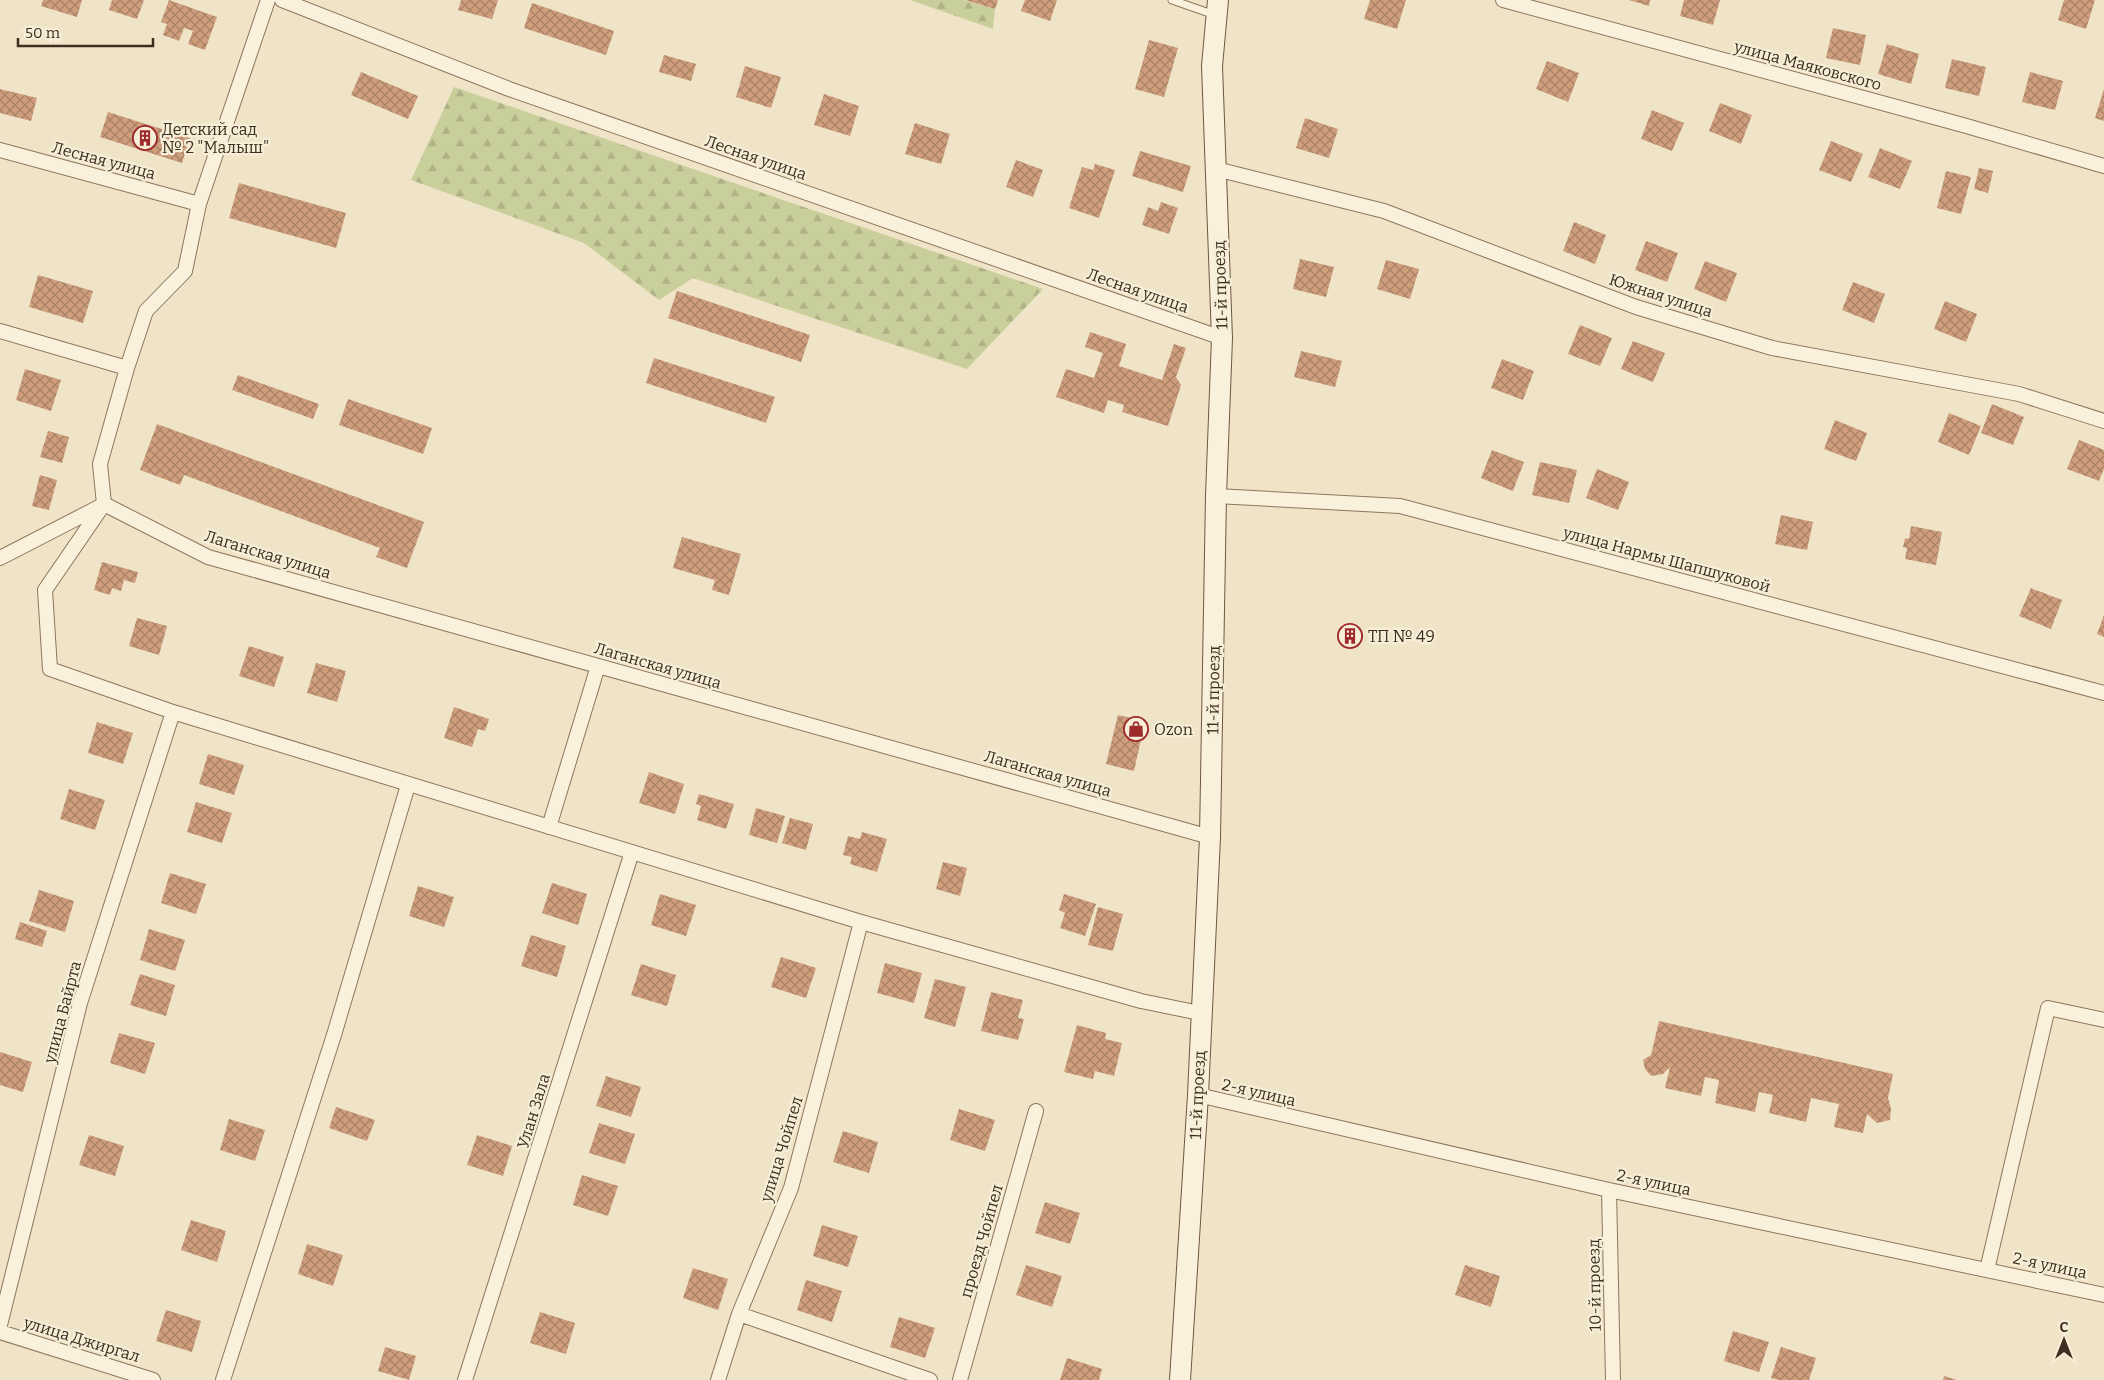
<svg xmlns="http://www.w3.org/2000/svg" width="2104" height="1380" viewBox="0 0 2104 1380" font-family="Bitter,serif">
<defs>
<pattern id="forest-firs" width="22" height="20" patternUnits="userSpaceOnUse" patternTransform="scale(1.25)"><rect width="22" height="20" fill="#c9cf9b"/><path d="M5 1l3.5 6h-7zM16 11l3.5 6h-7z" fill="#aeb285"/></pattern>
<pattern id="building-cross-hatch" width="8" height="8" patternUnits="userSpaceOnUse" patternTransform="scale(1.25)"><rect width="8" height="8" fill="#cf9f7d"/><path d="M0 0l8 8M0 8l8-8" fill="none" stroke="#a98266"/></pattern>
</defs>
<rect width="100%" height="100%" fill="#f0e4c8"/>
<path fill="url(#forest-firs)" d="M910 0H963L995 9 993 29Z
M454 87 1043 289 967 369 693 278 659 300 584 243 411 180Z"/>
<path fill="url(#building-cross-hatch)" d="M43 0H82L77 17 41 6Z
M112 0H144L137 19 109 10Z
M169 0 217 17 205 50 188 44 193 31 184 28 179 41 163 35 167 24 161 22Z
M461 0H498L492 19 458 10Z
M965 0H998L995 9Z
M1025 0H1057L1050 21 1021 11Z
M1370 0H1406L1397 29 1364 19Z
M1629 0H1650L1649 6Z
M1684 0H1720L1713 25 1680 16Z
M2064 0H2095L2086 29 2058 20Z
M532 3 614 31 606 55 524 28Z
M1833 28 1866 35 1860 65 1826 58Z
M1149 40 1178 48 1164 97 1135 89Z
M1887 44 1919 54 1911 84 1878 74Z
M664 55 696 64 691 81 659 72Z
M1952 59 1986 67 1979 96 1945 88Z
M1547 61 1579 73 1568 102 1536 89Z
M745 66 781 77 771 108 736 97Z
M361 72 418 96 408 119 351 95Z
M2030 72 2063 81 2055 110 2022 102Z
M0 89 37 98 31 121 0 113Z
M2104 89V121L2095 118Z
M824 94 859 106 850 136 814 125Z
M1720 103 1752 115 1741 144 1709 131Z
M1652 110 1684 123 1672 151 1641 139Z
M108 112 190 138 182 163 100 137Z
M1305 118 1338 129 1329 158 1296 148Z
M915 123 950 134 941 164 905 154Z
M1831 141 1863 154 1851 182 1819 170Z
M1880 148 1912 161 1900 189 1868 177Z
M1140 151 1191 166 1183 192 1132 176Z
M1016 160 1043 170 1033 197 1006 187Z
M1095 164 1115 170 1099 218 1069 208 1082 167 1093 170Z
M1979 168 1993 171 1988 193 1974 189Z
M1946 171 1971 177 1961 214 1937 208Z
M239 183 346 213 336 248 229 218Z
M1161 202 1178 208 1169 234 1142 225 1148 207 1158 211Z
M1574 222 1606 235 1595 264 1563 251Z
M1646 241 1678 253 1667 282 1635 270Z
M1300 259 1334 267 1326 297 1293 289Z
M1386 260 1419 269 1410 299 1377 289Z
M1705 261 1737 273 1726 302 1694 289Z
M38 275 93 291 83 323 29 307Z
M1853 282 1885 294 1874 323 1842 310Z
M677 291 810 335 801 362 668 318Z
M1945 301 1977 314 1966 342 1934 329Z
M1580 325 1612 338 1600 366 1568 354Z
M1090 332 1126 344 1119 366 1162 380 1174 344 1186 348 1176 377 1181 385 1168 426 1122 412 1124 405 1108 400 1104 413 1056 397 1066 369 1094 378 1103 353 1085 347Z
M1633 341 1665 353 1653 382 1621 369Z
M1301 351 1342 361 1335 387 1294 377Z
M654 358 775 397 766 423 646 383Z
M1502 359 1534 371 1523 400 1491 388Z
M25 369 61 380 51 411 16 400Z
M238 375 319 404 313 419 232 390Z
M348 399 432 428 423 454 339 425Z
M1992 404 2024 417 2013 445 1981 433Z
M1949 413 1981 426 1969 455 1938 442Z
M1835 420 1867 433 1856 461 1824 449Z
M157 424 424 522 407 568 376 557 380 548 184 475 180 485 140 470Z
M48 431 69 437 62 463 40 457Z
M2079 440 2104 450V469L2099 481 2067 469Z
M1492 450 1524 462 1513 491 1481 478Z
M1540 462 1577 470 1569 503 1532 495Z
M1597 469 1629 482 1618 510 1586 498Z
M40 475 57 480 49 510 32 506Z
M1781 515 1813 522 1807 550 1775 544Z
M1911 526 1942 532 1936 565 1905 559 1907 548 1903 547 1905 538 1909 539Z
M682 537 741 554 729 595 712 590 715 580 673 568Z
M102 562 138 572 135 583 124 580 121 591 112 588 110 595 94 590Z
M2031 588 2062 600 2051 629 2019 616Z
M2104 615V637L2097 634Z
M137 618 167 626 159 655 129 646Z
M1344 630 1357 631V642L1343 641Z
M249 646 284 657 274 687 239 676Z
M316 663 346 671 337 702 307 693Z
M454 707 489 719 485 731 478 729 472 747 444 738Z
M1118 715 1145 721 1134 771 1106 764Z
M97 722 133 733 123 764 88 753Z
M208 754 244 765 234 795 199 784Z
M649 772 684 784 675 814 639 803Z
M69 789 105 800 95 830 60 819Z
M699 794 734 804 726 829 697 820 701 806 696 804Z
M196 802 232 813 222 843 187 832Z
M756 808 785 816 777 843 749 835Z
M790 818 813 824 806 850 782 843Z
M862 832 887 839 877 872 850 864 852 857 843 855 848 836 860 839Z
M943 862 967 868 960 896 936 889Z
M170 873 206 884 196 914 161 903Z
M552 883 587 894 578 925 542 913Z
M418 886 454 897 444 927 409 916Z
M39 890 74 901 65 932 29 921Z
M660 894 696 905 686 936 651 925Z
M1064 894 1096 904 1085 936 1060 928 1065 913 1059 910Z
M1098 907 1123 914 1113 951 1088 945Z
M20 922 47 931 42 947 15 939Z
M149 929 185 940 175 971 140 960Z
M531 935 566 946 557 977 521 966Z
M781 957 816 968 806 998 771 987Z
M885 963 922 973 914 1003 877 993Z
M641 964 676 975 667 1006 631 995Z
M140 974 175 985 166 1016 130 1005Z
M935 979 966 987 955 1027 924 1018Z
M991 992 1023 1000 1018 1018 1024 1019 1018 1040 981 1031Z
M1659 1021 1893 1074 1888 1098 1891 1108 1890 1120 1877 1123 1867 1114 1863 1133 1834 1127 1839 1104 1811 1098 1806 1122 1769 1113 1773 1095 1759 1092 1755 1112 1715 1103 1719 1080 1705 1077 1701 1096 1665 1088 1670 1067 1663 1074 1651 1076 1645 1069 1643 1060 1651 1055Z
M1077 1025 1106 1033 1105 1039 1122 1043 1114 1076 1095 1071 1093 1079 1064 1072Z
M119 1033 155 1043 145 1074 110 1063Z
M0 1052 32 1062 23 1092 0 1085Z
M606 1076 641 1087 631 1117 596 1106Z
M336 1107 375 1120 367 1141 329 1128Z
M959 1109 995 1120 985 1151 950 1140Z
M229 1119 265 1130 255 1161 220 1150Z
M599 1123 635 1134 625 1164 589 1153Z
M843 1131 878 1142 869 1173 833 1162Z
M89 1135 124 1146 115 1176 79 1165Z
M477 1135 512 1146 503 1176 467 1165Z
M582 1175 618 1186 608 1216 573 1205Z
M1045 1202 1080 1213 1070 1244 1035 1233Z
M191 1220 226 1231 217 1262 181 1250Z
M822 1225 858 1236 848 1267 813 1256Z
M307 1244 343 1255 333 1286 298 1274Z
M1026 1265 1062 1276 1052 1307 1016 1295Z
M1465 1265 1500 1276 1491 1307 1455 1295Z
M693 1268 728 1279 718 1310 683 1298Z
M806 1280 842 1291 832 1322 797 1310Z
M166 1310 201 1321 192 1352 156 1341Z
M540 1312 575 1323 566 1354 530 1343Z
M899 1317 935 1328 925 1358 890 1347Z
M1733 1331 1769 1342 1759 1372 1724 1361Z
M385 1347 416 1356 409 1380 378 1371Z
M1781 1347 1816 1358 1809 1380H1779L1771 1378Z
M1067 1358 1102 1369 1099 1380H1060Z
M1944 1376 1957 1380H1943Z"/>
<g fill="none" stroke-linecap="round" stroke-linejoin="round">
<defs>
<path id="lane" d="M1172 0 1215 15"/>
<path id="street" d="M268 0 199 204 185 271 146 311 127 368 100 464 104 504 45 590 50 669 173 712 861 922 1141 1001 1200 1013
M282 0 509 89 1222 338
M1503 0 1963 125 2104 166
M0 150 199 204
M1216 169 1384 211 1636 307 1772 348 2019 394 2104 421
M0 331 127 368
M1216 496 1400 506 2104 693
M104 504 208 557 1210 837
M0 558 101 506
M549 827 598 666
M1198 1095 1609 1190 2104 1295
M1609 1190 1613 1380
M1987 1270 2048 1008 2104 1020
M739 1314 930 1380
M0 1325 80 1003 173 712
M0 1332 153 1380
M223 1380 334 1035 408 785
M465 1380 632 852
M718 1380 739 1314 791 1188 861 922
M960 1380 1036 1111"/>
<path id="secondary" d="M1180 1380 1198 1095 1210 837 1216 496 1222 338 1212 66 1218 0"/>
</defs>
<use href="#lane" stroke="#8d765c" stroke-width="9"/>
<use href="#street" stroke="#8d765c" stroke-width="16"/>
<use href="#secondary" stroke="#6f573f" stroke-width="22"/>
<use href="#lane" stroke="#faf1dc" stroke-width="7"/>
<use href="#street" stroke="#faf1dc" stroke-width="14"/>
<use href="#secondary" stroke="#faf1dc" stroke-width="20"/>
</g>
<defs>
<symbol id="building-ring" viewBox="-11 -11 22 22"><circle r="9.5" fill="#f7eed8" stroke="#9e2a2b" stroke-width="1.5"/><path d="M-4-6H4V6H1V3H-1V6H-4ZM-2.5-4.3h1.7v1.8h-1.7ZM.8-4.3h1.7v1.8H.8ZM-2.5-1h1.7V.8h-1.7ZM.8-1h1.7V.8H.8Z" fill="#9e2a2b"/></symbol>
<symbol id="shop-ring" viewBox="-11 -11 22 22"><circle r="9.5" fill="#f7eed8" stroke="#9e2a2b" stroke-width="1.5"/><path d="M-5-2.5h2.3a2.7 3.5 0 0 1 5.4 0H5L5.5 6h-11ZM-1.5-2.5h3a1.5 2.3 0 0 0-3 0Z" fill="#9e2a2b"/></symbol>
</defs>
<g fill-rule="evenodd">
<use href="#building-ring" x="131" y="124" width="28" height="28"/>
<use href="#building-ring" x="1336" y="622" width="28" height="28"/>
<use href="#shop-ring" x="1122" y="715" width="28" height="28"/>
</g>
<g text-anchor="middle" stroke-width="4.5" stroke-linejoin="round" paint-order="stroke">
<g font-size="16" fill="#3d2e20" stroke="#f7eed8">
<text transform="translate(1808 65) rotate(15)" y="6">улица Маяковского</text>
<text transform="translate(756 157) rotate(19)" y="6">Лесная улица</text>
<text transform="translate(104 160) rotate(15)" y="6">Лесная улица</text>
<text transform="translate(1220 285) rotate(-92)" y="6">11-й проезд</text>
<text transform="translate(1138 290) rotate(19)" y="6">Лесная улица</text>
<text transform="translate(1661 295) rotate(18)" y="6">Южная улица</text>
<text transform="translate(268 554) rotate(17)" y="6">Лаганская улица</text>
<text transform="translate(1667 559) rotate(15)" y="6">улица Нармы Шапшуковой</text>
<text transform="translate(658 665) rotate(16)" y="6">Лаганская улица</text>
<text transform="translate(1213 690) rotate(-89)" y="6">11-й проезд</text>
<text transform="translate(1048 773) rotate(16)" y="6">Лаганская улица</text>
<text transform="translate(62 1012) rotate(-75)" y="6">улица Байрта</text>
<text transform="translate(1259 1092) rotate(13)" y="6">2-я улица</text>
<text transform="translate(1197 1095) rotate(-87)" y="6">11-й проезд</text>
<text transform="translate(533 1111) rotate(-73)" y="6">Улан Зала</text>
<text transform="translate(781 1149) rotate(-73)" y="6">улица Чойпел</text>
<text transform="translate(1654 1182) rotate(12)" y="6">2-я улица</text>
<text transform="translate(981 1241) rotate(-74)" y="6">проезд Чойпел</text>
<text transform="translate(2050 1265) rotate(12)" y="6">2-я улица</text>
<text transform="translate(1594 1285) rotate(-91)" y="6">10-й проезд</text>
<text transform="translate(82 1339) rotate(17)" y="6">улица Джиргал</text>
</g>
<g font-size="16" fill="#3d2e20" stroke="#f7eed8" text-anchor="start">
<text x="162" y="135">Детский сад<tspan x="162" dy="18">№ 2 "Малыш"</tspan></text>
<text x="1368" y="642">ТП № 49</text>
<text x="1154" y="735">Ozon</text>
</g>
</g>
<g transform="translate(2064 1340)" stroke="#f7eed8" stroke-width="4" paint-order="stroke">
<path d="M0-4L9 19L0 12L-9 19Z" fill="#3d2e20"/>
<text y="-8" font-size="14" font-weight="bold" text-anchor="middle" fill="#3d2e20">С</text>
</g>
<path d="M18 38v8h135v-8" fill="none" stroke="#3d2e20" stroke-width="2.5"/>
<text x="25" y="38" font-size="15" fill="#3d2e20" stroke="#f7eed8" stroke-width="4" paint-order="stroke">50 m</text>
</svg>
